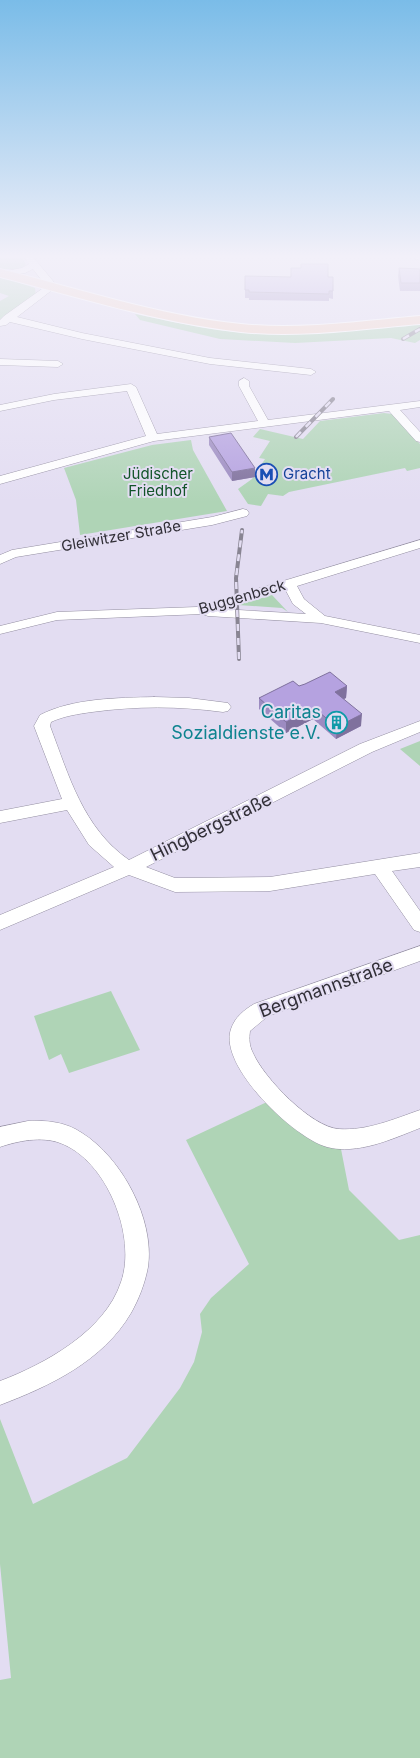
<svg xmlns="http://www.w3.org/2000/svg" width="420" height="1758" viewBox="0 0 420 1758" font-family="Inter,sans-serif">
<rect width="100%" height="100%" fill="#e3ddf2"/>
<path fill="#afd4b6" d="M0 257H22L26 265 20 269H0Z
M0 276 35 288 36 296 0 321V301L9 296 0 293Z
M135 314C179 323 226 334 271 334 321 334 370 326 420 324V340L415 343 391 338 295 343 220 339 140 320Z
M384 413 392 414 420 444V468L407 471 405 468 289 492 283 496 268 494 261 506 248 504 238 489 252 479 265 459 259 458 270 441 253 437 260 429 303 439 320 421Z
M191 440 193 450 227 511 80 535 76 500 64 468 152 445Z
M272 595 288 612 282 608 238 605Z
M420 741V766L400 749Z
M111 991 140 1050 69 1073 61 1054 49 1060 34 1016Z
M267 1102C290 1126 307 1141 341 1149L349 1190 399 1240 420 1235V1758H0V1680L11 1678 0 1564V1419L33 1504 127 1458 180 1388 194 1362 202 1332 200 1314 211 1298 249 1264 186 1140Z"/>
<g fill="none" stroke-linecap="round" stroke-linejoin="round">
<defs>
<path id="minor" d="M24 257H33L53 281 56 287 17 317 82 333 210 358 311 369 316 372 311 375 210 364 82 339 10 322 6 325 0 326V320L4 316 46 286 33 269 25 273 6 275V271L22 268 29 264Z
M413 257H420V260L415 259Z
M0 359 58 361 63 364 58 367 0 365Z
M244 378 249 381V386L268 420 420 401V407L400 410 420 432V442L416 441 389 411 154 441 0 484V476L146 436 127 391 54 400 0 411V405L54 394 131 384 136 387 157 434 258 421 239 386V381Z
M243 509 247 510 249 513 247 516 212 525 16 557 0 564V555L12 550 212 517Z
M420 540V548L297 586 304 599 325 616 420 635V643L321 623 208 616 202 614 57 620 0 634V626L57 612 197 607ZM285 589 293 604 306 614 221 609Z
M154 697 189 698 228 703 231 707 228 711 223 712C179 706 136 706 92 712 78 714 64 716 51 722L50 726C69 776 83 828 129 860L360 744 420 721V732L372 752 146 867 175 878 270 877 420 853V867L392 871 420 911V932L414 930 375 874 270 891 175 892 129 875 0 930V915L114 867 89 845 67 810 0 823V811L62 799 34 726 40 715C73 698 118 698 154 697Z
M420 946V961L268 1016 250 1031C249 1039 249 1045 253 1053 264 1078 311 1127 339 1129 367 1131 394 1119 420 1110V1128C392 1139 358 1155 327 1147 294 1138 218 1066 231 1029 235 1017 244 1010 254 1004Z
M28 1121C47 1120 66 1122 82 1133 122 1158 155 1220 148 1267 145 1283 139 1299 131 1313 103 1361 50 1386 0 1405V1381C45 1364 105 1331 121 1282 137 1237 107 1160 60 1143 41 1136 18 1141 0 1147V1127Z"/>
<path id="major" d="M0 269C80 289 160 316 241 324 301 330 361 321 420 316V324C361 329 301 338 241 332 161 323 78 297 0 277Z"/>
</defs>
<use href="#minor" stroke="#938ea1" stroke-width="1"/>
<use href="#major" stroke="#fff" stroke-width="2"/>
<use href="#minor" fill="#fff" fill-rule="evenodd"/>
<use href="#major" fill="#f5d5c5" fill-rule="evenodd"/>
<defs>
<path id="rail" d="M403 339 420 329
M296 437 333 399
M239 659 236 578 242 530"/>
</defs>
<use href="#rail" stroke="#898593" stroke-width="4"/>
<use href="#rail" stroke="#e3ddf2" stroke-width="2.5" stroke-dasharray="7" stroke-linecap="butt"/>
</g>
<path fill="#9c8bc1" d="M399 268 420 269V291H400L398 276Z
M245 276 333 291V299L329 298V301L249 300V298H245Z
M209 437 255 477 232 481 209 445Z
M299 686H347L346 698 343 699 361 726 336 739 313 719 286 733 259 709V698Z"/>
<path fill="#7f719d" d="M255 468V477L232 481V472Z
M347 686 346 698 334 704 335 692Z
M314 708 313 719 286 733V722Z
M362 714 361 726 336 739 337 727Z"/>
<path fill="#b5a2e0" stroke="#7f719d" d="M301 264H328V277H333V291H329V294L249 292V290H245V276L291 277V268H301Z
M399 268 420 269V283H401Z
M231 433 255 468 232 472 209 437Z
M330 672 347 686 335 692 362 714 337 727 314 708 286 722 259 698 293 681 299 686 305 684Z"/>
<linearGradient id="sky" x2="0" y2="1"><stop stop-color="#7abce8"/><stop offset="0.51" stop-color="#f2f0f9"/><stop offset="1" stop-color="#f2f0f9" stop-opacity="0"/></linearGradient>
<rect width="420" height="503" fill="url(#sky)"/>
<defs>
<symbol id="metro-ring" viewBox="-11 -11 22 22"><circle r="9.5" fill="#e3ddf2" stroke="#1a4fb4" stroke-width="1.5"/><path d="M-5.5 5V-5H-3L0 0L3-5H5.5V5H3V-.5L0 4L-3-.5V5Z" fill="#1a4fb4"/></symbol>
<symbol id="building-ring" viewBox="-11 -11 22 22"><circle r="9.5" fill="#e3ddf2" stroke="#0f9aa8" stroke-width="1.5"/><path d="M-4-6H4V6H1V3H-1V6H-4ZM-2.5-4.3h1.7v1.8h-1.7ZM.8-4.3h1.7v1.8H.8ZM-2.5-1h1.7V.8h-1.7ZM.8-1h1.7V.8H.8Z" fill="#0f9aa8"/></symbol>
</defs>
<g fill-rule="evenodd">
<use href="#metro-ring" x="254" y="462" width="25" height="25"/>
<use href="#building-ring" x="324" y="710" width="25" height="25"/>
</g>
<g text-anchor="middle" stroke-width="4" stroke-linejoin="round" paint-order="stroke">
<g font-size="15" fill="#125429" stroke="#e3ddf2">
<text x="158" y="479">Jüdischer<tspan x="158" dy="17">Friedhof</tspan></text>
</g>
<g font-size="15" fill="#164399" stroke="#e3ddf2" text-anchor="start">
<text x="283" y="479">Gracht</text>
</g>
<g font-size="15" fill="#312f37" stroke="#e3ddf2">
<text transform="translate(121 536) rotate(-10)" y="5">Gleiwitzer Straße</text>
<text transform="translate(242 597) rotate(-16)" y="5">Buggenbeck</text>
</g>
<g font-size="18" fill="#0d838f" stroke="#e3ddf2" text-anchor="end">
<text x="321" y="718">Caritas<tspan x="321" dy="21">Sozialdienste e.V.</tspan></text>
</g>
<g font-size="18" fill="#312f37" stroke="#e3ddf2">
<text transform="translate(211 827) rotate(-26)" y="6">Hingbergstraße</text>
<text transform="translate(326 988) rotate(-20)" y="6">Bergmannstraße</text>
</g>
</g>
</svg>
